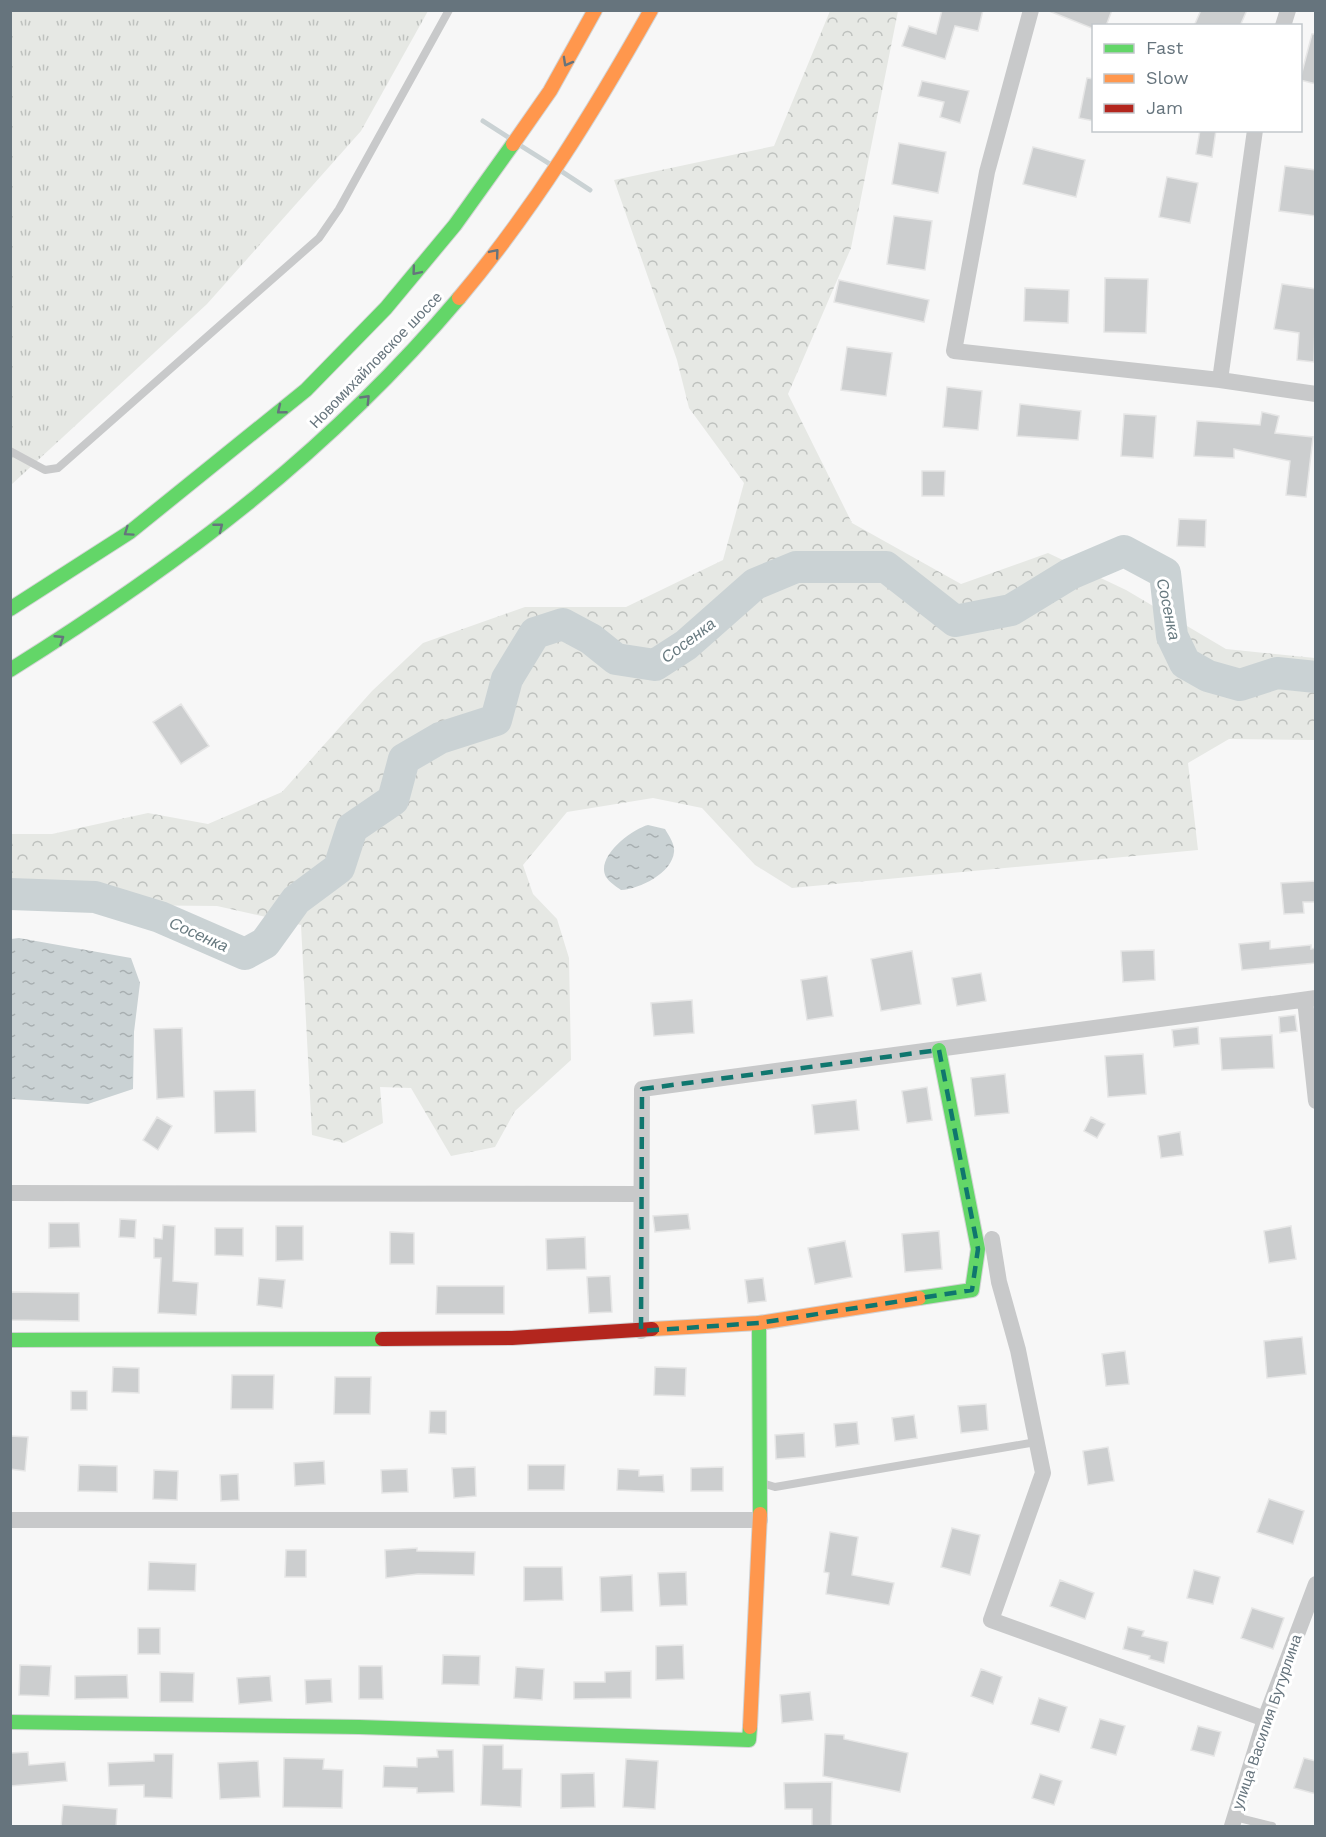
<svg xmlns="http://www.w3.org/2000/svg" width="1326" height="1837" viewBox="0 0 1326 1837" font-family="'Work Sans',sans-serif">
<defs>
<pattern id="grass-tufts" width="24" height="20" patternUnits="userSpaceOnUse" patternTransform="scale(1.5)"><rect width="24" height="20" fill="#e6e8e4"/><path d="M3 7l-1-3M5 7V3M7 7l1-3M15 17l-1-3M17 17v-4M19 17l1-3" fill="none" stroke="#bec1be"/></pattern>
<pattern id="forest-crowns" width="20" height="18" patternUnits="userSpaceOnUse" patternTransform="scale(1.5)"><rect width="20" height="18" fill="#e6e8e4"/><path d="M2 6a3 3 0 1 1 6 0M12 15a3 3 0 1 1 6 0" fill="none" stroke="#bec1be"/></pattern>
<pattern id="water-ripples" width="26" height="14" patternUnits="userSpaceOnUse" patternTransform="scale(1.5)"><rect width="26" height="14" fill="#cad2d4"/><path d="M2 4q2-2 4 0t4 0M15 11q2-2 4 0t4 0" fill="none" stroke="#a8afb1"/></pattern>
</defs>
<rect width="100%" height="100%" fill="#f7f7f7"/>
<path fill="url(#grass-tufts)" d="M11 11H428L361 131 207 304 11 485Z"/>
<path fill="url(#forest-crowns)" d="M830 11H898L851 248 788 394 852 523 961 584 1048 553 1126 590 1226 649 1315 658V740L1229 739 1188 763 1198 850 792 888 755 865 702 808 653 798 567 812 523 865 533 894 557 919 569 958 571 1060 515 1111 495 1147 451 1156 411 1088 380 1087 383 1123 344 1143 312 1135 301 925 217 906 11 904V834H52L148 813 208 824 282 792 372 691 423 643 525 607H626L723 560 744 483 689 408 677 360 614 180 774 146Z"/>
<path fill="url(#water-ripples)" d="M648 825 665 829C669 836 675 844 674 852 672 873 640 889 621 890 617 887 609 882 606 877 595 857 632 829 648 825Z
M19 938 131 958 140 983 134 1032 133 1089 88 1104 11 1099V939Z"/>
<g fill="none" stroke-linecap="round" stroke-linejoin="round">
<path stroke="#cad2d4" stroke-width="5" d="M483 121 511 139
M518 144 553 166
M561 171 590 190"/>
<path stroke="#cad2d4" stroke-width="32" d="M10 894 95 897 160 917 245 954 265 943 296 900 339 868 352 828 393 800 404 759 440 738 496 720 507 679 535 633 563 624 591 639 616 659 655 665 686 645 755 584 796 567H886L955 621 1011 610 1070 574 1124 551 1165 573 1172 636 1185 663 1208 676 1240 685 1277 673 1316 677"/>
</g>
<path fill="#cccecf" stroke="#e6e6e6" stroke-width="1.5" d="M942 10H983L978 31 955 26 945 59 902 46 909 26 936 34Z
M1112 10 1106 26H1094V29L1049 11Z
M1201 10H1247L1240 26H1194Z
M1312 34H1316V84L1300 80Z
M1087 78 1094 79V121L1079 118Z
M922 81 969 91 960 123 940 117 944 102 918 96Z
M1200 130H1216L1212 157 1196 154Z
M899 143 946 152 938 193 892 184Z
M1033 147 1085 160 1076 197 1023 184Z
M1285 166 1316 170V216L1279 211Z
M1167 177 1198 183 1190 223 1159 217Z
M894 216 932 221 925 270 887 264Z
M1105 278 1148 279 1146 333 1104 332Z
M839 280 929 300 924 322 834 302Z
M1282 284 1316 289 1314 362 1297 360 1299 333 1274 329Z
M1025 288 1069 290 1068 323 1024 321Z
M847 347 892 353 886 396 841 390Z
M947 387 982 391 978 430 943 427Z
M1020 404 1081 411 1078 440 1017 436Z
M1262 412 1279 416 1275 433 1313 437 1306 497 1286 495 1290 461 1234 449V458L1194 456 1197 421 1260 425Z
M1124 414 1156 416 1153 458 1121 456Z
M922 471H945L944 496H922Z
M1179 519 1206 520 1205 547 1177 546Z
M181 704 209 746 181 764 153 722Z
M1316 881V902H1303L1304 913 1284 914 1281 883Z
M1270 941V949L1311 945V949L1316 948V963L1242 970 1239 944Z
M1154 950 1155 980 1123 982 1121 951Z
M912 951 921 1004 881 1011 871 959Z
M981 973 986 1001 957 1006 952 978Z
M827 976 833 1016 807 1020 801 980Z
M692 1000 694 1033 654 1036 651 1003Z
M1295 1015 1297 1031 1280 1033 1279 1017Z
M1198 1027 1199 1044 1174 1047 1172 1030Z
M182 1028 184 1097 157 1099 154 1029Z
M1272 1035 1274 1068 1222 1070 1220 1038Z
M1143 1054 1146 1094 1108 1097 1105 1056Z
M1005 1074 1009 1113 975 1116 971 1078Z
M927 1087 932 1120 907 1123 902 1091Z
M255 1090 256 1132 215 1133 214 1091Z
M856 1100 859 1130 815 1134 812 1105Z
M157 1117 172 1126 158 1150 143 1140Z
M1091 1117 1105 1124 1097 1138 1084 1131Z
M1180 1132 1183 1155 1161 1158 1158 1136Z
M688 1214 690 1229 655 1232 653 1216Z
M120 1219 136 1220 135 1238 119 1237Z
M49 1223H79L80 1247 49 1248Z
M163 1225 175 1226 173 1281 198 1283 196 1315 158 1313 161 1258H154V1238L162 1239Z
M276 1226H303V1260L276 1261Z
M1291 1226 1296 1259 1269 1263 1264 1231Z
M215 1228H243V1256L215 1255Z
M939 1231 942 1269 905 1272 902 1234Z
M390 1232 414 1233V1264H390Z
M585 1237 586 1269 547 1270 546 1239Z
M845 1241 852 1277 815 1284 808 1248Z
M610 1276 612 1312 589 1313 587 1277Z
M259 1278 285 1280 282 1308 257 1305Z
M763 1278 766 1301 748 1303 745 1280Z
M437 1286H504V1314H436Z
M10 1292 79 1293V1321L10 1320Z
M1302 1337 1306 1374 1267 1378 1264 1341Z
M1125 1351 1129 1384 1106 1386 1102 1354Z
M113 1367 139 1368V1393L112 1392Z
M655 1367 686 1368 685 1396 654 1395Z
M232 1375H274L273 1409H231Z
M335 1377H371L370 1414H334Z
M71 1391H87V1410H71Z
M986 1404 988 1430 961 1433 958 1406Z
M430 1411H446V1434L429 1433Z
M914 1415 917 1438 895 1441 892 1418Z
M857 1422 859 1444 836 1447 834 1424Z
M804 1433 805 1457 776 1459 775 1435Z
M10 1436 28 1437 25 1471 10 1469Z
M1108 1447 1114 1481 1088 1485 1083 1451Z
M324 1461 325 1484 295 1486 294 1463Z
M79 1465 117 1466V1492L78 1491Z
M528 1465H565L564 1490H528Z
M475 1467 476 1496 454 1498 452 1468Z
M723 1467V1491H691V1468Z
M407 1469 408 1492 382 1493 381 1470Z
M618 1469 639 1470V1476L663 1475 664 1492 617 1490Z
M154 1470 178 1471 177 1500 153 1499Z
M238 1474 239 1500 221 1501 220 1475Z
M1269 1499 1304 1511 1293 1544 1257 1532Z
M952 1528 980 1535 970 1575 941 1567Z
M830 1532 858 1537 852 1575 894 1583 889 1605 826 1594 829 1573 824 1572Z
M417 1548V1551L475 1552 474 1575 418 1574 386 1578 385 1550Z
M286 1550H306V1577H285Z
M149 1562 196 1564 195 1591 148 1590Z
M524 1567H562L563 1600 524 1601Z
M1194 1570 1220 1577 1213 1604 1187 1598Z
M686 1572 687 1605 660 1606 658 1573Z
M632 1575 633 1611 601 1612 600 1577Z
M1060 1580 1094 1593 1085 1619 1050 1606Z
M1252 1608 1284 1618 1273 1649 1241 1638Z
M1128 1627 1144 1631 1142 1636 1168 1642 1164 1663 1149 1659 1150 1656 1123 1649Z
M138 1628H160V1654H138Z
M683 1645 684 1679 656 1680V1646Z
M443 1655 480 1656 479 1685 442 1684Z
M20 1665 51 1666 49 1696 19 1695Z
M359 1666H382L383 1699H359Z
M516 1667 544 1669 542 1700 514 1698Z
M981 1669 1002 1677 993 1704 971 1696Z
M631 1671V1698L574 1699V1682H605V1672Z
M160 1672 194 1673 193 1702H160Z
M127 1675 128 1698 75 1699V1676Z
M270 1676 272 1701 239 1704 237 1678Z
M331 1679 332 1702 306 1704 305 1680Z
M810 1692 813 1720 782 1723 780 1695Z
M1039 1698 1067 1707 1059 1732 1031 1724Z
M1100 1719 1125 1726 1116 1755 1091 1748Z
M1198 1726 1221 1732 1214 1756 1191 1750Z
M825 1734 844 1735V1739L908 1753 900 1792 823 1776Z
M483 1745H503V1769H522L521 1807 481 1805Z
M437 1750H453L454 1792 417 1793V1788L383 1787 384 1766 417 1767V1758L438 1757Z
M28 1752 29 1765 65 1762 67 1781 10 1786V1753Z
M154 1754H173L172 1798 144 1797V1785L109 1786 108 1763 154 1761Z
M284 1758 324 1759 323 1769 343 1770 342 1808 283 1807Z
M1304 1758 1316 1761V1794L1294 1788Z
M626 1759 658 1761 655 1809 623 1807Z
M258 1761 260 1797 220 1799 218 1763Z
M594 1773 595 1807 561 1808V1774Z
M1040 1774 1062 1781 1054 1805 1032 1798Z
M832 1782 831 1827H812V1809H785L784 1783Z
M63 1805 117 1809 116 1827H61Z"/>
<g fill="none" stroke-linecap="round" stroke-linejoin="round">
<defs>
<path id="fast" d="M10 609 130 532 306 390 386 308 455 225 513 144
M10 670C181 563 328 453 459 298
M919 1298 972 1290 978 1249 939 1050
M759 1323 760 1514
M10 1340 382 1339
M10 1722 359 1727 749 1740 750 1727"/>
<path id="slow" d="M513 144 550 91 595 10
M459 298C534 209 594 111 651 10
M652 1329 759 1323 919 1298
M750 1727 760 1514"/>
<path id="jam" d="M382 1339 512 1338 652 1329"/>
</defs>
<use href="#fast" stroke="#d2d3d4" stroke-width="16"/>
<use href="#slow" stroke="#d2d3d4" stroke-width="16"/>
<use href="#jam" stroke="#d2d3d4" stroke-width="16"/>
<path stroke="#c8c9ca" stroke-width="8" d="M10 451 45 470 58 468 319 238 339 209 449 10
M762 1483 775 1487 1036 1442
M1235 1817 1272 1826"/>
<path stroke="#c8c9ca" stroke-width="16" d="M1031 10 987 172 954 351 1220 380 1316 394
M1283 26 1288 10
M1220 380 1255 130
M1305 1000 1316 1101
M10 1193 641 1194
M992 1239 999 1282 1018 1350 1043 1473 991 1620 1265 1719
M641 1331 642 1089 1316 998
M10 1520H760
M1232 1826 1265 1719 1316 1584"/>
<use href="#fast" stroke="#63d668" stroke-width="14"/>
<use href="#slow" stroke="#ff974d" stroke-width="14"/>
<use href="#jam" stroke="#b3261e" stroke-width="14"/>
</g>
<defs><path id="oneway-chevron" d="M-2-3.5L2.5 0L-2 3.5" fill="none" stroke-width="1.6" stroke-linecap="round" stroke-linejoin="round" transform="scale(1.5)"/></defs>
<g stroke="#66747d">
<use href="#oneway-chevron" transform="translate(567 62) rotate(119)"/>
<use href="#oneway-chevron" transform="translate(495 253) rotate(-50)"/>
<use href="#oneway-chevron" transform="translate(416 271) rotate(130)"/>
<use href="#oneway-chevron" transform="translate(366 399) rotate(-46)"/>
<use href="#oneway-chevron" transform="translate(281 410) rotate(141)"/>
<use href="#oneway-chevron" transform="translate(219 527) rotate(-38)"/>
<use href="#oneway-chevron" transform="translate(128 532) rotate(145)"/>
<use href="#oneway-chevron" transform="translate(60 639) rotate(-33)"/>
</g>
<path fill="none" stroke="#0f766e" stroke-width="4.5" stroke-dasharray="12 8" stroke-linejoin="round" d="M939 1050 978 1249 972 1290 759 1323 641 1331 642 1089Z"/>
<g text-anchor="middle" stroke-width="6" stroke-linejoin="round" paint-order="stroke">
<g font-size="15" fill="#66747d" stroke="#fff">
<text transform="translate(376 360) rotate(-46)" y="5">Новомихайловское шоссе</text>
<text transform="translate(1267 1722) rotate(-71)" y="5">улица Василия Бутурлина</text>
</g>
<g font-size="16" font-style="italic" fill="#67797f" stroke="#fff">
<text transform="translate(1169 609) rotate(78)" y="6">Сосенка</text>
<text transform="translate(688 640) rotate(-37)" y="6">Сосенка</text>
<text transform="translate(199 934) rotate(24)" y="6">Сосенка</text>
</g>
</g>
<rect width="1326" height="1837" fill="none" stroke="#66747d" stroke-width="24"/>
<rect x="1092" y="24" width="210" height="108" fill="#ffffff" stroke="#c2c7cb" stroke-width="1.5"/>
<rect x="1104" y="44" width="30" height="9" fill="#63d668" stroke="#c2c7cb" stroke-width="1.5"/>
<text x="1146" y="54" font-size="18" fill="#66747d">Fast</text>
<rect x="1104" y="74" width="30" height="9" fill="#ff974d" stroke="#c2c7cb" stroke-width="1.5"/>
<text x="1146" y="84" font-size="18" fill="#66747d">Slow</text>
<rect x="1104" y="104" width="30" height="9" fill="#b3261e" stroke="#c2c7cb" stroke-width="1.5"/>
<text x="1146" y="114" font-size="18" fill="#66747d">Jam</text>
</svg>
